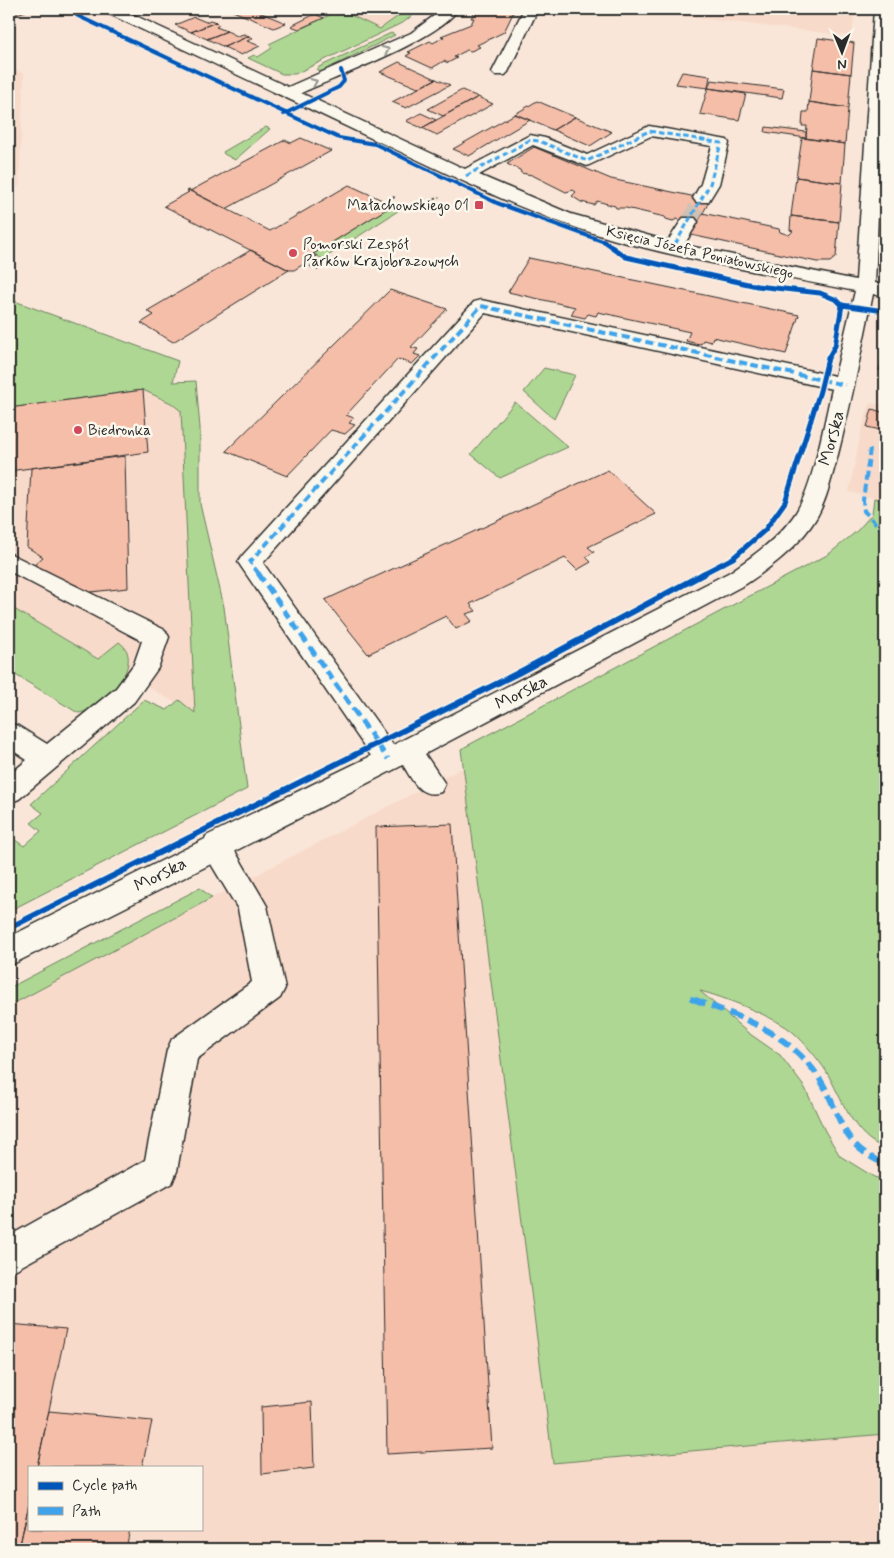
<svg xmlns="http://www.w3.org/2000/svg" width="894" height="1558" viewBox="0 0 894 1558" font-family="Mynerve,sans-serif">
<rect width="100%" height="100%" fill="#f9e6d8"/>
<filter id="ink" filterUnits="userSpaceOnUse"><feTurbulence type="fractalNoise" baseFrequency=".02" numOctaves="2"/><feDisplacementMap in="SourceGraphic" scale="10" xChannelSelector="R" yChannelSelector="G"/><feConvolveMatrix kernelMatrix="1 2 1 2 8 2 1 2 1" color-interpolation-filters="sRGB"/></filter>
<g filter="url(#ink)">
<path fill="#f8daca" fill-rule="evenodd" d="M342 9H408L384 28 368 35 258 57 272 48 269 44Z
M619 9H855L852 36Z
M9 66 24 74 19 187 9 188Z
M143 390 171 403 181 411 195 714 9 607V408Z
M870 403 885 406V501L849 492 861 432Z
M464 767 553 1463 885 1434V1549H9V988L135 938ZM29 1467H201V1529H29Z"/>
<path fill="#aed793" stroke="#6c815f" d="M408 9H421L404 22 295 74H282L248 58 254 55 258 57 272 48 269 44 340 10 380 29Z
M391 33 395 35 321 72 317 70 319 67Z
M266 127 270 129 235 160 224 154 223 152Z
M393 205 401 209 323 259 313 254Z
M9 299 178 361 173 382 196 381 200 428V504L224 607 247 789 9 911V836L24 846 41 831 31 823 43 813 31 804 144 700 167 710 179 700 195 713 181 411 171 403 143 390 9 408Z
M544 368 575 375 554 419 524 392Z
M515 402 568 447 500 478 471 454Z
M874 498 885 501V1148C853 1137 842 1098 826 1071 818 1059 805 1043 794 1033 778 1018 721 996 700 991L747 1032 780 1055 805 1088 825 1131 840 1156 874 1177 885 1180V1434L553 1463 461 749 829 554 858 530 872 514Z
M9 606 98 659 119 642C148 662 102 711 78 713L9 671Z
M200 888 212 898 9 1006V988Z"/>
<path fill="#f5bea9" stroke="#2b2b2b" d="M14 9H31L9 17V10Z
M228 9H251L286 23 274 28Z
M476 9H515L504 32 477 45 480 47 471 51 467 50 454 57 457 58 448 63 444 61 432 68 406 56 411 53 408 52 430 41 433 43 444 37 441 36 471 24 474 18H471Z
M315 14 324 18 299 29 291 26Z
M194 17 206 22 210 20 216 22 191 32 175 25Z
M216 22 219 25 216 27 227 31 207 39 191 32Z
M227 31 237 36 244 34 249 36 224 47 207 39Z
M249 36 253 38 247 41 260 46 241 55 224 47Z
M818 38 854 43 851 74 813 69Z
M399 62 436 79 418 88 380 72Z
M813 69 851 74 848 108 809 102Z
M682 72 710 76 708 88 676 84Z
M436 79 450 85 406 108 392 102Z
M711 80 784 89 782 98 708 88Z
M708 88 746 94 739 120 700 114Z
M462 90 478 97 443 116 428 109Z
M478 97 493 104 437 135 422 128Z
M537 101 575 117 553 130 515 114Z
M809 102 848 108 845 144 806 138 807 126H802L803 112H808Z
M421 113 436 120 422 128 406 121Z
M515 114 530 120 469 156 453 149Z
M575 117 612 132 590 146 553 130Z
M766 127 806 132V138L765 132Z
M301 138 331 151 226 209 190 191 285 140 291 143Z
M802 138 845 144 842 183 796 177Z
M534 147 611 179 710 200 697 224 677 219 673 221 666 219 665 217 626 208H616L615 206 597 201 594 205 581 202 572 196 576 192 573 190 566 192 532 175 521 173 520 170 507 164Z
M796 177 842 183 839 222 791 216Z
M349 185 393 205 313 254 317 256 294 270H289L164 206 189 192 187 191 189 190 270 231Z
M702 213 779 229 780 232 789 235 793 231 790 230 791 216 839 222 836 257 830 262H817L691 235Z
M251 250 289 270 173 342 141 323 154 315 147 311Z
M529 258 799 315 786 354 713 337 711 342 703 340 701 344 694 343 686 341 690 332 598 312 596 316 588 314 585 318 571 315 575 307 508 292Z
M390 290 447 309 411 347 418 349 414 354 420 356 412 364 398 359 346 415 354 418 349 423 355 425 345 434 331 430 287 476 226 451Z
M885 350V371L879 370Z
M143 390 148 452 9 471V408Z
M872 409 885 413V431L867 427Z
M125 456 128 588 91 592 33 566 43 557 27 547 31 468Z
M608 470 656 514 588 547 594 552 586 557 591 562 577 570 565 558 470 604 476 611 466 614 472 621 456 629 446 616 368 654 325 600Z
M452 824 492 1448 387 1454 376 827Z
M9 1324 66 1329 37 1467H29V1504L19 1549H9Z
M312 1402 314 1468 262 1474 261 1407Z
M49 1411 152 1421 142 1467H37Z
M29 1504V1529H130L126 1549H19Z"/>
<g fill="none" stroke-linecap="round" stroke-linejoin="round">
<path stroke="#d0c1b5" stroke-width="16" stroke-dasharray="16 8" stroke-linecap="butt" d="M689 222 702 198"/>
<defs>
<path id="minor" d="M103 9H121L288 87 411 33 443 9H458C440 39 336 77 301 93L465 169 530 135 545 138 587 155 649 126 727 140 729 143 719 184 708 202H696L693 198 701 184 712 146 651 136 587 166 533 145 479 175 571 214 668 241 683 218H695L698 222 684 245 856 280 874 9H885V66L875 283 885 285V297L873 294C861 351 851 406 836 462 830 483 825 507 811 526 794 550 771 567 746 584L425 754 445 784 441 792C420 799 413 781 403 765L235 851 267 906 285 988 280 998 197 1059 177 1171 172 1183 9 1273V1236L145 1160 167 1050 172 1039 252 982 238 909 211 864 9 966V937L205 839 206 836 371 756 242 568 238 562 242 556 474 302 481 300 835 376 855 291C756 271 654 256 560 222 497 199 436 168 375 140 285 97 195 55 105 12ZM485 313 832 389C824 423 813 490 793 517 776 540 753 556 730 572L393 745 263 563Z
M524 9H538L508 72 505 75H495L492 72Z
M9 553 165 630 169 637 158 668 134 702 19 799 9 803V775L27 760 9 748V723L18 726 47 744 116 688 134 664 142 641 9 571Z"/>
</defs>
<use href="#minor" stroke="#2b2b2b" stroke-width="3"/>
<path stroke="#2b2b2b" stroke-width="2" stroke-dasharray="2 2" stroke-linecap="butt" d="M386 202 396 196
M421 207 439 197"/>
<path stroke="#2b2b2b" stroke-width="2.5" stroke-dasharray="3 3" stroke-linecap="butt" d="M305 263 319 270"/>
<use href="#minor" fill="#fbf7ec" fill-rule="evenodd"/>
<path stroke="#3ea3eb" stroke-width="3" stroke-dasharray="5.5 3" stroke-linecap="butt" d="M466 176 530 140 539 141 587 161 649 131 721 143 710 184 673 248"/>
<path stroke="#3ea3eb" stroke-width="4" stroke-dasharray="8 4" stroke-linecap="butt" d="M870 449 863 500 864 511 885 533
M259 574 250 562 481 306 845 385"/>
<path stroke="#3ea3eb" stroke-width="5" stroke-dasharray="10 5" stroke-linecap="butt" d="M258 573 388 759
M690 998 697 1001"/>
<path stroke="#3ea3eb" stroke-width="6" stroke-dasharray="13 6" stroke-linecap="butt" d="M693 999C739 1017 779 1028 811 1067 843 1105 832 1142 885 1164"/>
<defs>
<path id="cycleway-far2" d="M70 9 78 16 339 138 375 144 497 203 605 242 615 249
M284 114 339 87 344 81 341 70"/>
<path id="cycleway-far1" d="M613 248 626 257 757 286 820 293 837 300 842 305 878 310 885 307
M702 574 733 558 765 530 785 502 820 391 828 358 835 346 842 305"/>
<path id="cycleway" d="M9 928 518 673 705 573"/>
</defs>
<use href="#cycleway-far2" stroke="#fbf7ec" stroke-width="5.5"/>
<use href="#cycleway-far1" stroke="#fbf7ec" stroke-width="8"/>
<use href="#cycleway" stroke="#fbf7ec" stroke-width="9"/>
<use href="#cycleway-far2" stroke="#0057b8" stroke-width="4"/>
<use href="#cycleway-far1" stroke="#0057b8" stroke-width="5"/>
<use href="#cycleway" stroke="#0057b8" stroke-width="6"/>
</g>
<defs><path id="oneway-chevron" d="M-2-3.5L2.5 0L-2 3.5" fill="none" stroke-width="1.6" stroke-linecap="round" stroke-linejoin="round" transform="scale(1.25)"/></defs>
<g stroke="#93918c">
<use href="#oneway-chevron" transform="translate(386 50) rotate(-25)"/>
<use href="#oneway-chevron" transform="translate(314 82) rotate(-23)"/>
</g>
</g>
<g fill="#d1495b" stroke="#fbf7ec" stroke-width="2">
<rect x="474" y="200" width="10" height="10" rx="2.5"/>
<circle cx="293" cy="253" r="5"/>
<circle cx="78" cy="430" r="5"/>
</g>
<g text-anchor="middle" stroke-width="5" stroke-linejoin="round" paint-order="stroke">
<g font-size="15" fill="#2b2b2b" stroke="#fbf7ec" text-anchor="start">
<text x="469" y="210" text-anchor="end">Małachowskiego 01</text>
<text x="303" y="249">Pomorski Zespół<tspan x="303" dy="17">Parków Krajobrazowych</tspan></text>
<text x="88" y="435">Biedronka</text>
</g>
<g font-size="15" fill="#2b2b2b" stroke="#fbf7ec">
<text transform="translate(700 252) rotate(13)" y="5">Księcia Józefa Poniatowskiego</text>
</g>
<g font-size="18" fill="#2b2b2b" stroke="#fbf7ec">
<text transform="translate(831 438) rotate(-75)" y="6">Morska</text>
<text transform="translate(521 692) rotate(-27)" y="6">Morska</text>
<text transform="translate(160 874) rotate(-27)" y="6">Morska</text>
</g>
</g>
<rect width="894" height="1558" fill="none" stroke="#fbf7ec" stroke-width="30"/>
<rect x="15" y="15" width="864" height="1528" fill="none" stroke="#2b2b2b" stroke-width="2" filter="url(#ink)"/>
<rect x="28" y="1466" width="175" height="65" fill="#fbf7ec" stroke="#a8a59f"/>
<rect x="38" y="1482" width="25" height="8" fill="#0057b8" stroke="#a8a59f"/>
<text x="72" y="1490" font-size="15" fill="#2b2b2b">Cycle path</text>
<rect x="38" y="1507" width="25" height="8" fill="#3ea3eb" stroke="#a8a59f"/>
<text x="72" y="1516" font-size="15" fill="#2b2b2b">Path</text>
<g transform="translate(842 52) rotate(179)" stroke="#fbf7ec" stroke-width="4" paint-order="stroke">
<path d="M0-4L9 19L0 12L-9 19Z" fill="#2b2b2b"/>
<text y="-8" font-size="14" font-weight="bold" text-anchor="middle" fill="#2b2b2b">N</text>
</g>
</svg>
